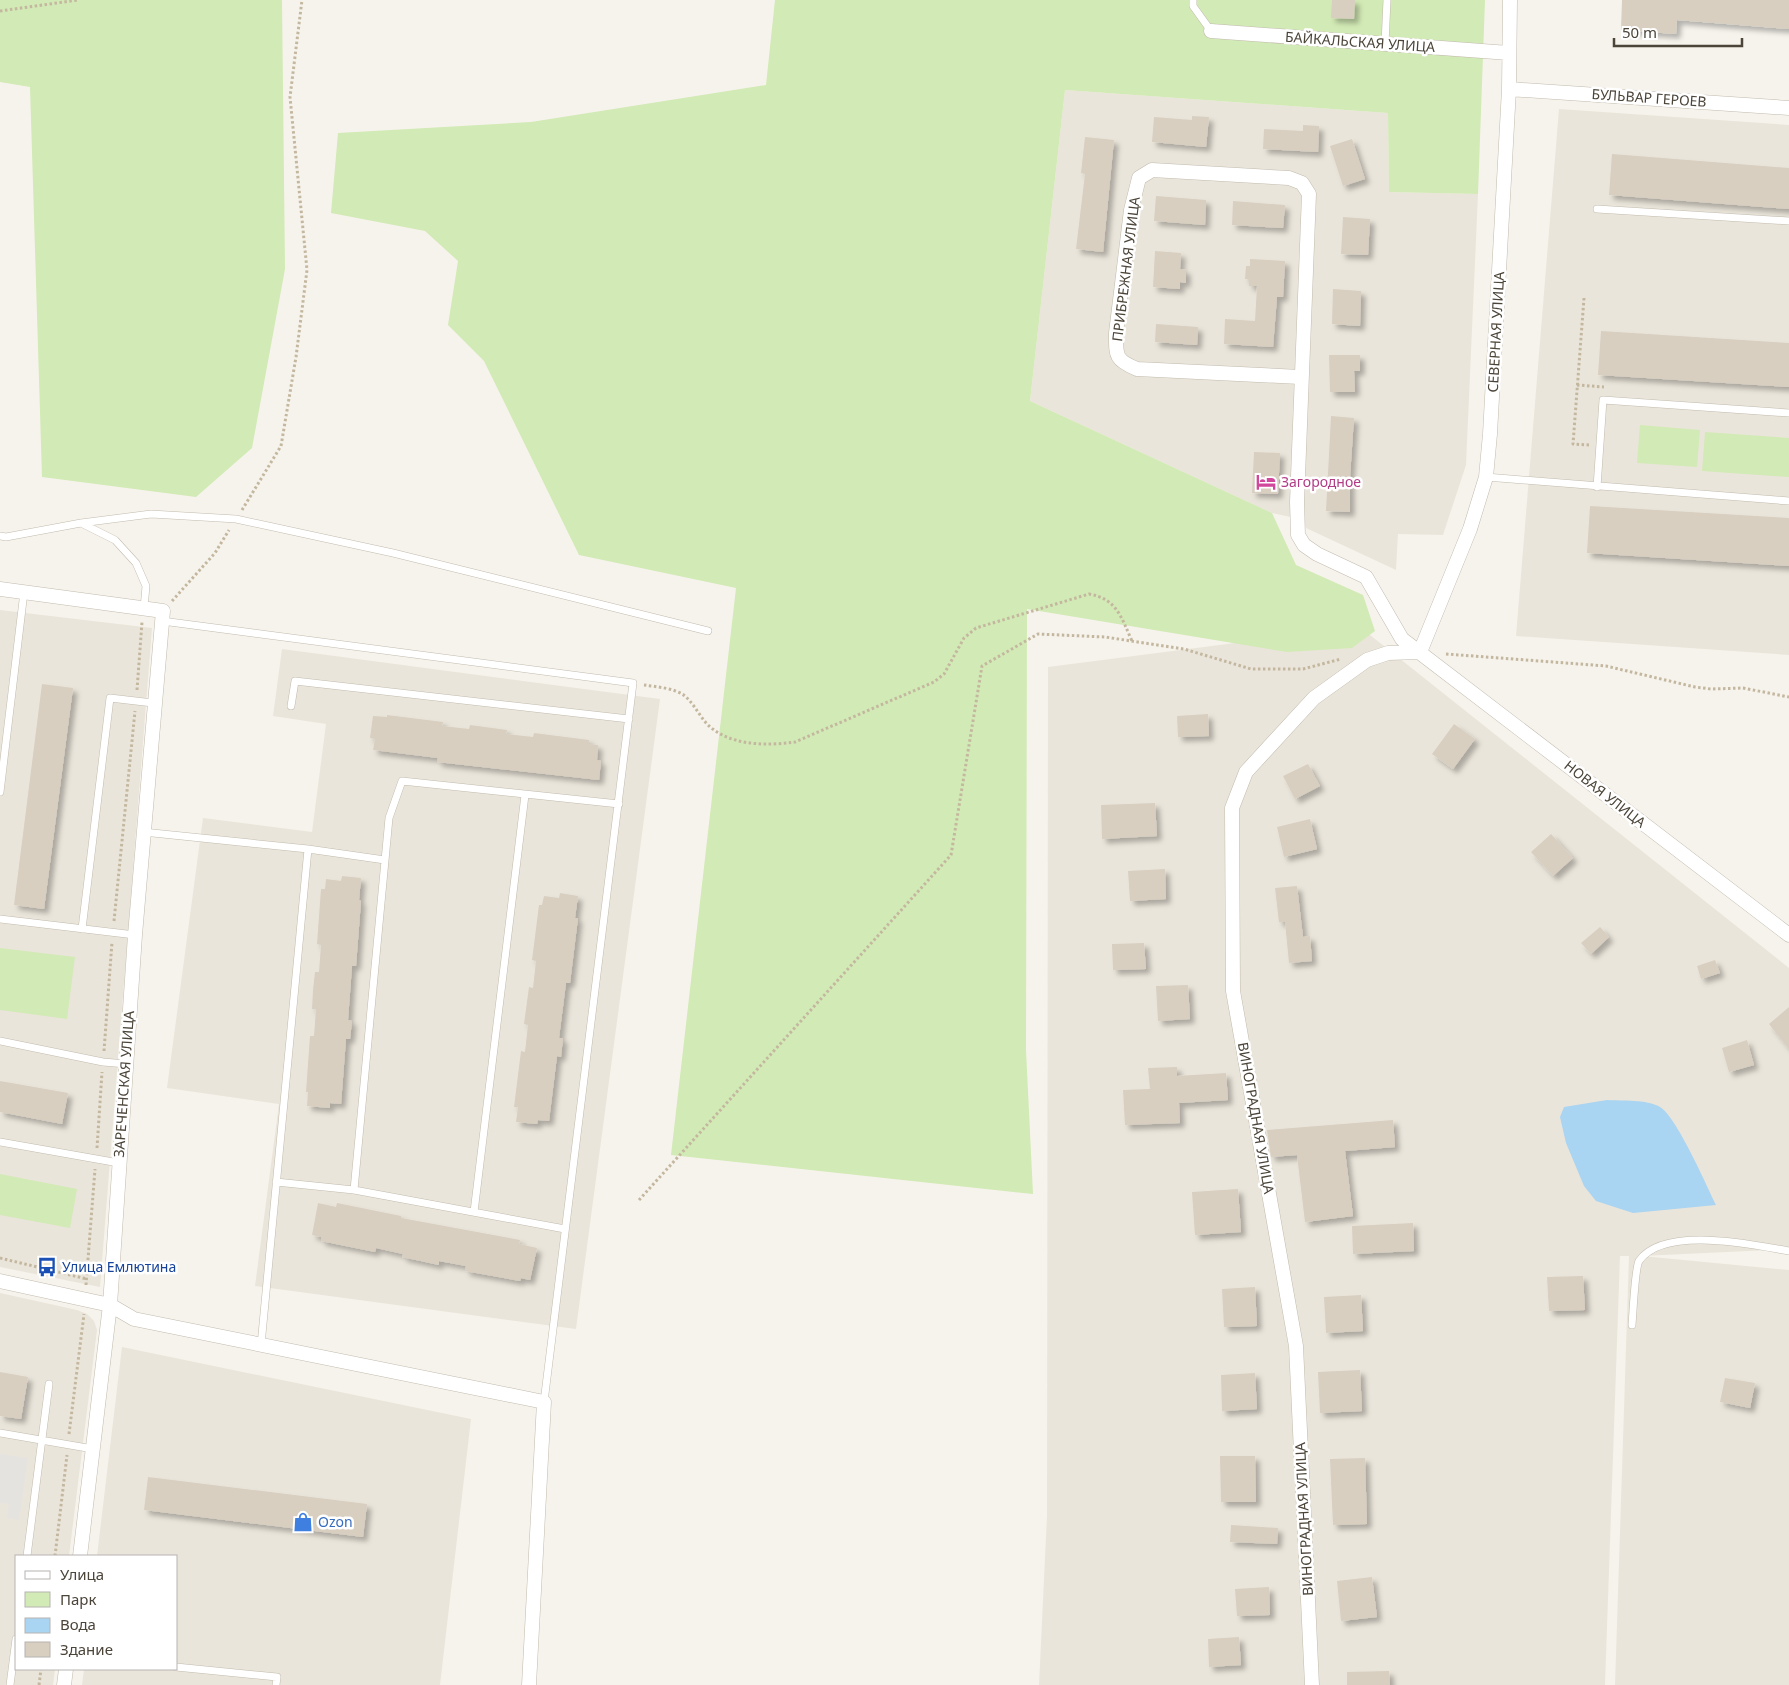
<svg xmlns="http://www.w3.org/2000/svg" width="1789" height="1685" viewBox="0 0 1789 1685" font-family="'Noto Sans',sans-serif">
<defs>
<filter id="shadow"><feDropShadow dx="4.5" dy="4.5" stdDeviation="2.5" flood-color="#0004"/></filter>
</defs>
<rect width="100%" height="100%" fill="#f6f3ec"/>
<path fill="#eae5da" d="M1065 90 1388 113 1389 192 1478 194 1466 465 1443 535 1398 534 1396 570 1306 528 1304 520 1272 513 1030 401Z
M1559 109 1789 125V655L1516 636Z
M0 610 152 628 100 1287 0 1267Z
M1360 627 1789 968V1249L1642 1256 1789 1270V1685H1615L1629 1256H1620L1605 1685H1039L1047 1516 1048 667Z
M282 649 660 699 576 1329 255 1286 279 1104 167 1088 203 818 312 832 326 724 273 716Z
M0 1293 77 1310 87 1314 94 1321 97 1330 69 1556H16V1669H55L53 1685H0Z
M122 1347 471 1419 440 1685H82L84 1669H176V1556H97Z"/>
<path fill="#d2eab5" d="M0 0H282L285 269 252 448 196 497 42 477 30 87 0 82Z
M775 0H1485L1478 194 1389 192 1388 113 1065 90 1030 401 1272 513 1296 565 1363 595 1375 631 1352 648 1287 652 1027 609 1026 1050 1033 1194 671 1155 736 588 579 555 484 361 448 325 458 261 425 231 331 213 338 133 531 122 766 85Z
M1640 425 1700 430 1697 467 1637 463Z
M1705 432 1789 438V477L1702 471Z
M0 948 75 957 67 1019 0 1010Z
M0 1174 77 1189 70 1228 0 1215Z"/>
<path fill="#e5e3e0" d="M0 1454 28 1458 19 1520 7 1518 9 1504 0 1503Z"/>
<path fill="#a9d4f2" d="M1607 1100C1623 1101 1646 1099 1660 1107 1676 1116 1707 1186 1716 1205L1633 1213 1596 1201 1584 1186 1566 1143 1560 1117 1564 1107Z"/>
<path fill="#d8cfc1" filter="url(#shadow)" d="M1332 0H1355L1354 19 1331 18Z
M1622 0H1789V29L1677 20 1676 34 1621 30Z
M1192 116 1209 117 1206 147 1152 142 1154 117 1192 120Z
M1303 125 1319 126 1318 152 1263 149 1264 129 1303 131Z
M1085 137 1114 140 1103 252 1076 249 1085 174 1081 173Z
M1352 139 1365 179 1343 186 1330 146Z
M1612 154 1789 168V209L1609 195Z
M1156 196 1206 200 1205 225 1154 221Z
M1233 201 1285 205 1283 228 1232 225Z
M1343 217 1370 219 1368 255 1341 254Z
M1155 251 1181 253 1180 269 1186 270V283L1180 282V289L1153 287Z
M1250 259 1285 261 1283 297H1277L1273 347 1224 344 1225 319 1255 321 1257 286H1249V279H1245L1246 266H1250Z
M1333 289 1361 291 1360 326 1332 324Z
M1156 324 1198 327 1197 345 1155 342Z
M1601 331 1789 343V387L1598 375Z
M1329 355H1360V371H1354L1355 392H1330Z
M1331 416 1354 418 1350 477V512L1326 511Z
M1254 452 1280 453 1278 494 1252 493Z
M1590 506 1789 518V566L1587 553Z
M42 684 73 688 44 909 14 905Z
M1208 714 1209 736 1178 737 1177 716Z
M387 715 443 722 442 726 469 729 470 725 507 730 506 734 533 737 534 733 589 740V744L598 745 597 760 601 761 599 780 437 762 438 758 373 750 375 739 370 738 373 716 387 717Z
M1454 724 1475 739 1453 769 1432 754Z
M1308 764 1320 786 1295 799 1283 776Z
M1155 803 1157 836 1102 839 1101 805Z
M1310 819 1317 849 1284 857 1277 827Z
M1551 834 1573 858 1553 876 1531 852Z
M1165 869 1166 899 1130 901 1128 871Z
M342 876 361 878 359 900 361 901 356 966H352L348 1020 352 1021 350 1039H346L341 1104 330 1103V1108L307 1106 308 1092H306L310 1036H314L316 1009H312L313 990 315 972H319L321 945 317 944 321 889H325L326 879 341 881Z
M1297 886 1303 937 1310 936 1312 961 1289 963 1285 922H1279L1275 888Z
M560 893 578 896 575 918H578L570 983H566L559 1038H563L561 1057 557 1056 549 1121 538 1120 537 1124 516 1122 518 1107H514L521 1051 525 1052 528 1025 524 1024 529 987 533 988 536 961 532 960 539 905H542L544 896 559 898Z
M1600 927 1609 937 1591 954 1581 943Z
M1144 943 1146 969 1113 970 1112 944Z
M1715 960 1720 973 1701 979 1697 966Z
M1188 985 1190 1019 1158 1021 1156 986Z
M1789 1007V1049L1769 1024Z
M1747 1040 1754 1065 1729 1072 1722 1048Z
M1177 1067V1076L1226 1073 1228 1100 1179 1103 1180 1123 1125 1125 1123 1090 1150 1089 1148 1068Z
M0 1081 68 1093 62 1124 0 1112Z
M1393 1120 1395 1147 1345 1151 1353 1216 1305 1222 1297 1155 1271 1157 1267 1130Z
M1238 1189 1241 1232 1195 1235 1192 1192Z
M318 1203 336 1207 337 1203 401 1216V1218L520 1240 519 1244 537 1248 530 1280 521 1278 520 1281 465 1271 466 1266 439 1261V1265L402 1257 403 1254 376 1248 375 1252 321 1241V1237L312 1235Z
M1413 1223 1414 1251 1353 1254 1352 1226Z
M1583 1276 1585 1310 1549 1311 1547 1277Z
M1255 1287 1257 1326 1224 1327 1222 1289Z
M1361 1295 1363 1331 1326 1333 1324 1297Z
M1360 1370 1362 1411 1320 1413 1318 1372Z
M0 1372 28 1377 21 1419 0 1416Z
M1255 1373 1257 1409 1222 1411 1221 1375Z
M1725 1378 1755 1383 1750 1408 1720 1402Z
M1220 1456H1255L1256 1502H1221Z
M1365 1458 1367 1524 1333 1525 1330 1459Z
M148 1477 367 1504 363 1537 144 1510Z
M1231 1525 1278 1528 1277 1544 1230 1542Z
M1372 1577 1377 1617 1341 1621 1337 1581Z
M1269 1587 1270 1615 1237 1616 1235 1589Z
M1239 1637 1241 1665 1209 1667 1208 1639Z
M1389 1671 1390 1685H1347V1672Z"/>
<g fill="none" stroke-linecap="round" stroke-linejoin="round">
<defs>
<path id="lane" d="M1193 0V6L1211 31
M1385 44 1387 0
M1597 209 1789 221
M1486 477 1789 501
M1597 487 1603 400 1789 413
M81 523 151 514 236 519 393 553 708 631
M0 536 6 537 81 523 115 540 136 563 146 586 144 608
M162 621 633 683 544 1402
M291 706 295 681 629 719
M0 792 24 592
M143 832 308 849 261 1345
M308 849 385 860
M0 919 135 935
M82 929 110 698 153 703
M0 1041 103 1062 126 1064
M0 1142 119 1163
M276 1182 354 1190
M474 1212 525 795
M565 1229 354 1190 389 818 402 781 619 804
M1632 1325C1633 1313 1635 1268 1639 1261 1664 1225 1753 1245 1789 1251
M0 1433 93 1449
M27 1556 49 1384
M176 1667 277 1677 276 1685
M10 1685 16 1639"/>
<path id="street" d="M1211 31 1509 53
M1509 89 1789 108
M1300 377 1137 369C1115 360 1116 356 1116 333L1131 210 1139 178 1152 170 1289 178 1302 183 1309 194 1297 502 1298 535 1304 545 1317 554 1366 577 1402 639 1789 935
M0 589 163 611 135 935 110 1305 80 1556
M1420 652 1470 529 1486 477 1490 434 1509 89 1510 0
M0 1281 110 1305 134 1319 544 1402 529 1685
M64 1685 66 1669
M1312 1685 1296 1346 1233 991 1232 808 1246 772 1314 698 1367 660 1388 653 1420 652"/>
</defs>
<use href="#lane" stroke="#c2bbae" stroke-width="8"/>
<use href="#street" stroke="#c2bbae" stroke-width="15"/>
<path stroke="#c4b79f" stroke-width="3" stroke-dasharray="2.5 2.5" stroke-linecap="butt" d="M0 11 78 0
M1584 298 1573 444 1589 445
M1577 385 1604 387
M242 510 281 446 296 357 307 270 290 97 302 0
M172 601 215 553 229 530
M1446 654 1606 666 1695 687 1711 689 1743 688 1789 697
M644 685C657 687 675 688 685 696 694 704 699 715 707 724 729 746 766 746 795 742L934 682 944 674 964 638 976 628 1089 594C1117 599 1121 617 1132 641
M137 690 142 622
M114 921 135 711
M104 1051 112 942
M97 1148 102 1072
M639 1200 951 855 982 666 1038 634 1105 637 1184 649 1251 669H1303L1341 659
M0 1258 87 1279
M86 1285 95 1169
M69 1434 84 1314
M55 1556 67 1455
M39 1685 41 1669"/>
<use href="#lane" stroke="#fff" stroke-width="7"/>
<use href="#street" stroke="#fff" stroke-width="14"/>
</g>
<defs>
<symbol id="hotel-bare" viewBox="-9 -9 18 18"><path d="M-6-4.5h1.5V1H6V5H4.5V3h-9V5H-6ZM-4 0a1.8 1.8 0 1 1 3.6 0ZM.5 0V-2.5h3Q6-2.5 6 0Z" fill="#d1479c" stroke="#fff" stroke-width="2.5" paint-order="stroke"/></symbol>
<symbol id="bus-bare" viewBox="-9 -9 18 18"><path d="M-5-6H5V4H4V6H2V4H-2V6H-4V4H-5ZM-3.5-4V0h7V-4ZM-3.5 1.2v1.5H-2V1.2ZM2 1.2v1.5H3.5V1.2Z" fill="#1a4fb4" stroke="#fff" stroke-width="2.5" paint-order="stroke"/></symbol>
<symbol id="shop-bare" viewBox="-9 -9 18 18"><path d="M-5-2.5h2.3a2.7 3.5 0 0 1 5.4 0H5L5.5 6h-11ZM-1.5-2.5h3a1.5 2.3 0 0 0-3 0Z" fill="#3f7fe0" stroke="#fff" stroke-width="2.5" paint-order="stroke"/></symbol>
</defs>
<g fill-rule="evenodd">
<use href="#hotel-bare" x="1252" y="468" width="28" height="28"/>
<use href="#bus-bare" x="33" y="1253" width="28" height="28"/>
<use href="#shop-bare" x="289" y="1508" width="28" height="28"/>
</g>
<g text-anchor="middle" stroke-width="5" stroke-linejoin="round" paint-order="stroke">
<g font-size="14" fill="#4b4439" stroke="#fff">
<text transform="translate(1360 42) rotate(4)" y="5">БАЙКАЛЬСКАЯ УЛИЦА</text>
<text transform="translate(1649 98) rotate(4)" y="5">БУЛЬВАР ГЕРОЕВ</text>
<text transform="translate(1126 269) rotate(-83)" y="5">ПРИБРЕЖНАЯ УЛИЦА</text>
<text transform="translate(1496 332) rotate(-87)" y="5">СЕВЕРНАЯ УЛИЦА</text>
<text transform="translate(1605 794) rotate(38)" y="5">НОВАЯ УЛИЦА</text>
<text transform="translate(124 1084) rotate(-86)" y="5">ЗАРЕЧЕНСКАЯ УЛИЦА</text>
<text transform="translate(1256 1118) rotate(80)" y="5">ВИНОГРАДНАЯ УЛИЦА</text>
<text transform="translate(1304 1519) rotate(-93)" y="5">ВИНОГРАДНАЯ УЛИЦА</text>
</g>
<g font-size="14" fill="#b23c85" stroke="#fff" text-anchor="start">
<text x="1281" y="487">Загородное</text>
</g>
<g font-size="14" fill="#164399" stroke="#fff" text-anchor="start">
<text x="62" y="1272">Улица Емлютина</text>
</g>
<g font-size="14" fill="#366cbe" stroke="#fff" text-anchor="start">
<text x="318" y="1527">Ozon</text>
</g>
</g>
<rect x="15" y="1555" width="162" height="115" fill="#ffffff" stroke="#b7b4b0"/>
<rect x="25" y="1571" width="25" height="8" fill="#ffffff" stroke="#b7b4b0"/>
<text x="60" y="1580" font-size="15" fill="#4b4439">Улица</text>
<rect x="25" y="1592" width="25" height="15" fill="#d2eab5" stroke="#b7b4b0"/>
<text x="60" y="1605" font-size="15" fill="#4b4439">Парк</text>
<rect x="25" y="1618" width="25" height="15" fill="#a9d4f2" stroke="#b7b4b0"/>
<text x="60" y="1630" font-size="15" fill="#4b4439">Вода</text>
<rect x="25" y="1642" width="25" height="15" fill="#d8cfc1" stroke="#b7b4b0"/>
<text x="60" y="1655" font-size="15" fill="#4b4439">Здание</text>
<path d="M1614 38v8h128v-8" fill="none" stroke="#4b4439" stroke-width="2.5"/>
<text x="1622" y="38" font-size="15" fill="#4b4439" stroke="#ffffff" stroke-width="4" paint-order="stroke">50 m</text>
</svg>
